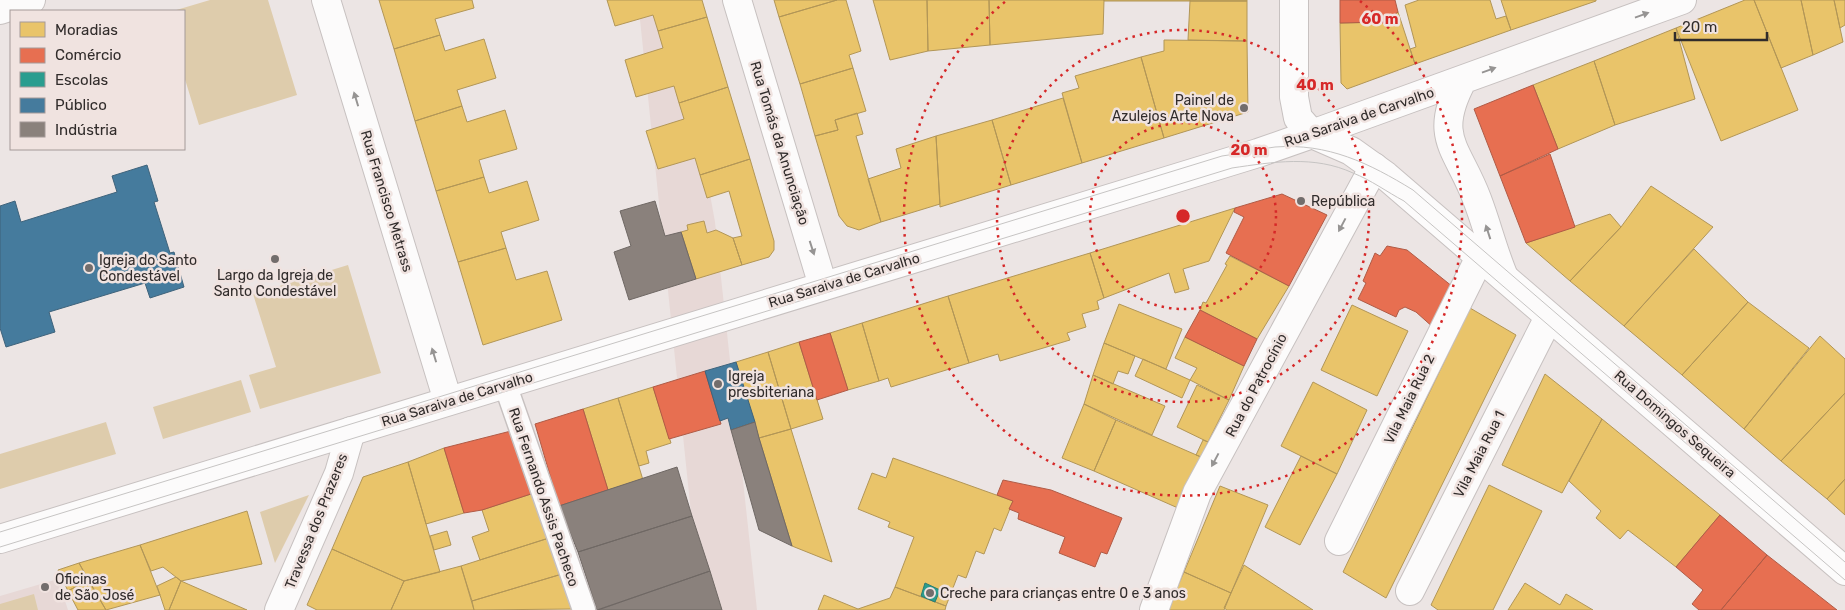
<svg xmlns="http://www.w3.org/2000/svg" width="1845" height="610" viewBox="0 0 1845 610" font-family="Rubik,sans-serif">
<rect width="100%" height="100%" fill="#ece5e4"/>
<path fill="#e7d8d6" d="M638 0H675L715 222 757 610H701Z
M58 579 68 610H0V596Z"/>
<path fill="#deccac" d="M210 0H268L297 95 199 125 184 76V11H173Z
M348 265 381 373 260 409 249 375 276 367 253 294Z
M241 380 251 412 163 439 153 407Z
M106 422 116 454 0 489V454Z
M309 495 275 563 260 512Z
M34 594 38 610H0V604Z"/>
<path fill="#e9c46a" stroke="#b29657" d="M379 0H472L474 8 435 19 440 35 394 49Z
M607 0H702L707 17 658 31 653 15 615 26Z
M774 0H837L779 17Z
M837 0H846L861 51 849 55 853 68 800 84 779 17Z
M873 0H927L928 51 890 60Z
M927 0H989L990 45 928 51Z
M989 0H1104L1103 34 990 45Z
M1104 0H1190V1H1104Z
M1190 0H1247V1H1190Z
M1419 0H1490L1496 19 1506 16 1511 30 1415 64 1410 49 1416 47 1405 5Z
M1501 0H1596V1L1511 30Z
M1745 0H1754L1798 110 1721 141 1676 28Z
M1754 0H1801L1813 55 1781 68Z
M1801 0H1834L1843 42 1813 55Z
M1834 0H1845V25L1840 28Z
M1190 1H1247V41L1188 40Z
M1398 12 1415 64 1347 89 1341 83 1340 23 1384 22Z
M707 17 728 87 679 103 674 86 636 97 625 60 663 48 658 31Z
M1676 28 1695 99 1615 125 1594 61Z
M440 35 445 51 484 39 496 78 457 90 462 106 415 121 394 49Z
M1164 40 1247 41 1248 112 1164 138 1141 57 1164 51Z
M1141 57 1164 138 1082 163 1062 93 1079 88 1075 76Z
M1594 61 1615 125 1558 149 1533 85Z
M853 68 866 111 835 120 838 130 815 136 800 84Z
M728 87 750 159 700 175 695 158 658 169 646 131 684 119 679 103Z
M1063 98 1082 163 1011 185 992 120Z
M462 106 467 122 505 110 517 149 479 160 484 177 436 191 415 121Z
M857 113 863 134 856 136 881 222 859 230 847 226 839 216 815 136 838 130 835 120Z
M992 120 1011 185 940 207 936 136Z
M936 136 940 204 881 222 868 179 901 168 896 149Z
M750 159 774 241V250L769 257 742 265 733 238 742 236 729 191 707 198 700 175Z
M484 177 489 193 527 181 539 220 501 232 506 248 458 262 436 191Z
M1651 186 1713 227 1624 326 1570 281 1621 227Z
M1235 208 1209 261 1183 269 1189 289 1175 293 1169 273 1104 298 1090 253Z
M1610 214 1621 227 1570 281 1526 243Z
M704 221 707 233 716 230 733 238 742 265 696 279 681 232 688 230 687 225Z
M506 248 516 280 547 271 562 320 483 345 458 262Z
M1694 249 1748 302 1682 375 1624 326Z
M1090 253 1104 298 1097 301 1099 309 1082 314 1086 327 1067 333 1070 340 1000 361 998 354 969 363 948 296Z
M1230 256 1289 286 1257 339 1200 310 1203 302 1206 303 1227 265 1225 264Z
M948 296 969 363 891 387 888 378 879 381 862 323Z
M1748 302 1809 348 1744 429 1682 375Z
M1119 304 1182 329 1166 369 1104 343Z
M1352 305 1408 331 1377 396 1321 370Z
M1470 308 1516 335 1386 598 1343 572Z
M862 323 879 381 848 390 830 333Z
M1820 336 1845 359V393L1781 461 1744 429Z
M1185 337 1244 366 1229 400 1190 380 1197 368 1175 358Z
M799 342 823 419 791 429 768 352Z
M1104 343 1135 356 1128 374 1118 371 1113 384 1093 375Z
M768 352 791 429 759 438 736 362Z
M1143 359 1190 380 1182 398 1135 376Z
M1545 374 1602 419 1562 493 1502 465Z
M1093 375 1165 406 1152 435 1084 404Z
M1313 382 1367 410 1337 474 1281 446Z
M1197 385 1229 400 1208 442 1177 427Z
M653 387 671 443 646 451 649 463 639 466 618 398Z
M1845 393V479L1827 499 1781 461Z
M618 398 643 480 608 490 583 409Z
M1084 404 1116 420 1094 471 1062 458Z
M1602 419 1720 515 1676 567 1628 530 1620 539 1596 518 1601 511 1569 481Z
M1116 420 1201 457 1178 508 1094 471Z
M791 429 832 562 792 546 759 438Z
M1203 440 1208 442 1201 457 1196 455Z
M444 448 464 513 426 524 408 462Z
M1301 456 1337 474 1300 545 1265 527Z
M893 458 1013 501 1001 531 994 528 984 554 976 551 966 578 958 575 946 606 895 587 914 537 888 527 890 522 858 509 872 473 886 478Z
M408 462 440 572 404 581 332 549 363 477Z
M1845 479V515L1827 499Z
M1489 485 1542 511 1493 610H1438L1431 605Z
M1220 486 1268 505 1231 593 1184 572Z
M534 493 549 538 480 560 472 537 489 531 482 510Z
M247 511 262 564 181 581 163 567 151 571 140 545Z
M447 531 451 545 434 550 430 536Z
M549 538 562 574 472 601 461 566Z
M140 545 160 595 106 610 79 563Z
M332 549 404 581 391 610H317L307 605Z
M79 563 88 580 68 591 58 570Z
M1244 565 1313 610H1227L1224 608Z
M461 566 474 610H391L404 581Z
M1184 572 1231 593 1224 610H1167Z
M562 574 572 609 474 610 472 601Z
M176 577 181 581 169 610H165L157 586Z
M88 580 106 610H78L68 591Z
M181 581 247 610H169Z
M1525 583 1560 605 1566 594 1593 610H1508Z
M895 587 946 606 945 610H818L824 595 858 609 890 598Z"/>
<path fill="#e76f51" stroke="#b05b46" d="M1340 0H1395L1398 12 1384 22 1340 23Z
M1533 85 1558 149 1500 176 1474 109Z
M1550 154 1575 227 1526 243 1500 176Z
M1282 194 1327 215 1289 286 1226 253 1244 217 1234 212 1235 208Z
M1387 246 1407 250 1458 291 1435 329 1416 312 1405 307 1399 310 1396 317 1358 299 1366 283 1363 281 1375 253 1380 256Z
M1200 310 1257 339 1244 366 1185 337Z
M830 333 848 390 817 400 799 342Z
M705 371 721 424 669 439 653 387Z
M583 409 608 490 559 506 535 424Z
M511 431 534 493 482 510 464 513 444 448Z
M1003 480 1051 490 1122 518 1107 554 1101 552 1095 567 1059 553 1065 537 1018 519 1019 513 1009 509 1013 501 997 495Z
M1720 515 1767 555 1721 610H1699L1692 604 1703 590 1676 567Z
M1767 555 1837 610H1721Z"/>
<path fill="#2a9d8f" stroke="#2c7b71" d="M925 583 940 590 935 602 921 596Z"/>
<path fill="#457b9d" stroke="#3f637b" d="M147 165 158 201 154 202 170 253 174 252 184 287 150 298 145 283 49 312 55 332 6 347 0 328V206L15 201 21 222 117 192 112 176Z
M736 362 755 422 731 430 728 418 720 421 705 371Z"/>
<path fill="#8a817c" stroke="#6f6864" d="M655 201 665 236 681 232 696 279 629 300 614 252 631 246 620 211Z
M755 422 759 438 792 546 759 530 731 430Z
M677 467 692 516 578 552 559 506Z
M692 516 710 571 597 610 578 552Z
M710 571 722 610H598Z"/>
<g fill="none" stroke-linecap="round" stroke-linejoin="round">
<defs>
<path id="pedestrian" d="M505 384 584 610"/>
<path id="minor" d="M326 0 448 401
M737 0 823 286
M0 10 31 0
M1462 81C1432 138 1458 148 1477 199 1487 225 1493 251 1504 277
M1312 134 1682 0
M1339 541 1480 257
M1410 591 1549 317
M279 610 339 473 351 431
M1154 610 1197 493 1374 167"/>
<path id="tertiary" d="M0 539 1258 153 1312 134"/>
<path id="secondary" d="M1294 0V97L1298 118 1312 134 1351 151 1386 176 1845 571"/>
</defs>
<use href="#pedestrian" stroke="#c7c1c0" stroke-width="25"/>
<use href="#minor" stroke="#c7c1c0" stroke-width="30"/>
<use href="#tertiary" stroke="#c7c1c0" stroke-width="30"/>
<use href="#secondary" stroke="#c7c1c0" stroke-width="30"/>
<use href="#pedestrian" stroke="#fcfbfb" stroke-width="22"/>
<use href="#minor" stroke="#fcfbfb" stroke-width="28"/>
<use href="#tertiary" stroke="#fcfbfb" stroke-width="28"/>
<use href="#secondary" stroke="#fcfbfb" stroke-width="28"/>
<path stroke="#c6c4c3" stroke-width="1" d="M0 532 1222 156C1239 154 1258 149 1275 147 1328 143 1369 163 1413 190L1845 562
M0 547 1232 168C1273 162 1314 155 1353 173 1371 180 1387 192 1404 201L1845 580"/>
</g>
<defs><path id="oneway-solid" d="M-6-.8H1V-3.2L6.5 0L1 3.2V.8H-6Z" transform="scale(1.25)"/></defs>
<g fill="#969493">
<use href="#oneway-solid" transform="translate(1642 15) rotate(-20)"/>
<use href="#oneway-solid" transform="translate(1489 70) rotate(-20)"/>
<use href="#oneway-solid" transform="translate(356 99) rotate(-107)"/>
<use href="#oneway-solid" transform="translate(1342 225) rotate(118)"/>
<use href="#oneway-solid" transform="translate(1488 232) rotate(-108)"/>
<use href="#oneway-solid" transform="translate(812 248) rotate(72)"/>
<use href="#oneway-solid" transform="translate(434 355) rotate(-107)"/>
<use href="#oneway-solid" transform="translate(1215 460) rotate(118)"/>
</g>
<g fill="none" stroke="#d62828" stroke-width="2.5" stroke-dasharray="2.5 5">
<circle cx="1183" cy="216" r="93"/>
<circle cx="1183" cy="216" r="186"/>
<path d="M1360 1A279 279 0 1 1 1006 1"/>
</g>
<g fill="#726d6c" stroke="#f0e3e0" stroke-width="2">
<circle cx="1244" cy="108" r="5"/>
<circle cx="1301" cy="201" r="5"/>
<circle cx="275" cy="259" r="5"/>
<circle cx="89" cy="268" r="5"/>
<circle cx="718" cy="384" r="5"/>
<circle cx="45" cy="587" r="5"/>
<circle cx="930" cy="593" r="5"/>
</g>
<g text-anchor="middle" stroke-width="5" stroke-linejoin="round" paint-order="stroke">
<g font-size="14" fill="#312c2b" stroke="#f0e3e0" text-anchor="start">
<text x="1234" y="105" text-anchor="end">Painel de<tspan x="1234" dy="16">Azulejos Arte Nova</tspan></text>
<text x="1311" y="206">República</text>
<text x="99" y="265">Igreja do Santo<tspan x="99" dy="16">Condestável</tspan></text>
<text x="275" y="280" text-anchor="middle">Largo da Igreja de<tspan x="275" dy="16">Santo Condestável</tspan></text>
<text x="728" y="381">Igreja<tspan x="728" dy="16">presbiteriana</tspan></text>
<text x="55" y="584">Oficinas<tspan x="55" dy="16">de São José</tspan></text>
<text x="940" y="598">Creche para crianças entre 0 e 3 anos</text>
</g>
<g font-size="14" fill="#312c2b" stroke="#f0e3e0">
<text transform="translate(1359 117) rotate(-19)" y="5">Rua Saraiva de Carvalho</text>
<text transform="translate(780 143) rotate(73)" y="5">Rua Tomás da Anunciação</text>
<text transform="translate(387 201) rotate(73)" y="5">Rua Francisco Metrass</text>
<text transform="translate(844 280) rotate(-17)" y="5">Rua Saraiva de Carvalho</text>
<text transform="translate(1256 385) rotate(-62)" y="5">Rua do Patrocínio</text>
<text transform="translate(457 399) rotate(-17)" y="5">Rua Saraiva de Carvalho</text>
<text transform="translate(1409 399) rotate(-64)" y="5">Vila Maia Rua 2</text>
<text transform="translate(1675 424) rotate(41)" y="5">Rua Domingos Sequeira</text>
<text transform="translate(1479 454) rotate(-63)" y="5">Vila Maia Rua 1</text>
<text transform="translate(544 497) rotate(71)" y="5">Rua Fernando Assis Pacheco</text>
<text transform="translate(316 521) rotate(-68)" y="5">Travessa dos Prazeres</text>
</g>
</g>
<circle cx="1183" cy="216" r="8" fill="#d62828" stroke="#f0e3e0" stroke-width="2.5"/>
<g font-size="15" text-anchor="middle" font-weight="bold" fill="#d62828" stroke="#f0e3e0" stroke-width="5" stroke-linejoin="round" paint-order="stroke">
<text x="1380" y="24">60 m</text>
<text x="1315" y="90">40 m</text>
<text x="1249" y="155">20 m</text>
</g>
<rect x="10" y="10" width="175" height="140" fill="#f0e3e0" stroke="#a49a98"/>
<rect x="20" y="22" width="25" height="15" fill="#e9c46a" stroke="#a49a98"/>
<text x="55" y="35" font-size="15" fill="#312c2b">Moradias</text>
<rect x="20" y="48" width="25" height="15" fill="#e76f51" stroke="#a49a98"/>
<text x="55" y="60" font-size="15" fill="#312c2b">Comércio</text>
<rect x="20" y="72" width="25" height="15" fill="#2a9d8f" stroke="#a49a98"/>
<text x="55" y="85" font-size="15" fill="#312c2b">Escolas</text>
<rect x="20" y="98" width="25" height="15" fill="#457b9d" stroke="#a49a98"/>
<text x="55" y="110" font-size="15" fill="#312c2b">Público</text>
<rect x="20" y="122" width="25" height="15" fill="#8a817c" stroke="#a49a98"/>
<text x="55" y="135" font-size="15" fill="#312c2b">Indústria</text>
<path d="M1675 32v8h92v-8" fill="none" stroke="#312c2b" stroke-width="2.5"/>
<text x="1682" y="32" font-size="15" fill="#312c2b" stroke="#f0e3e0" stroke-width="4" paint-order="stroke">20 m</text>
</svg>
